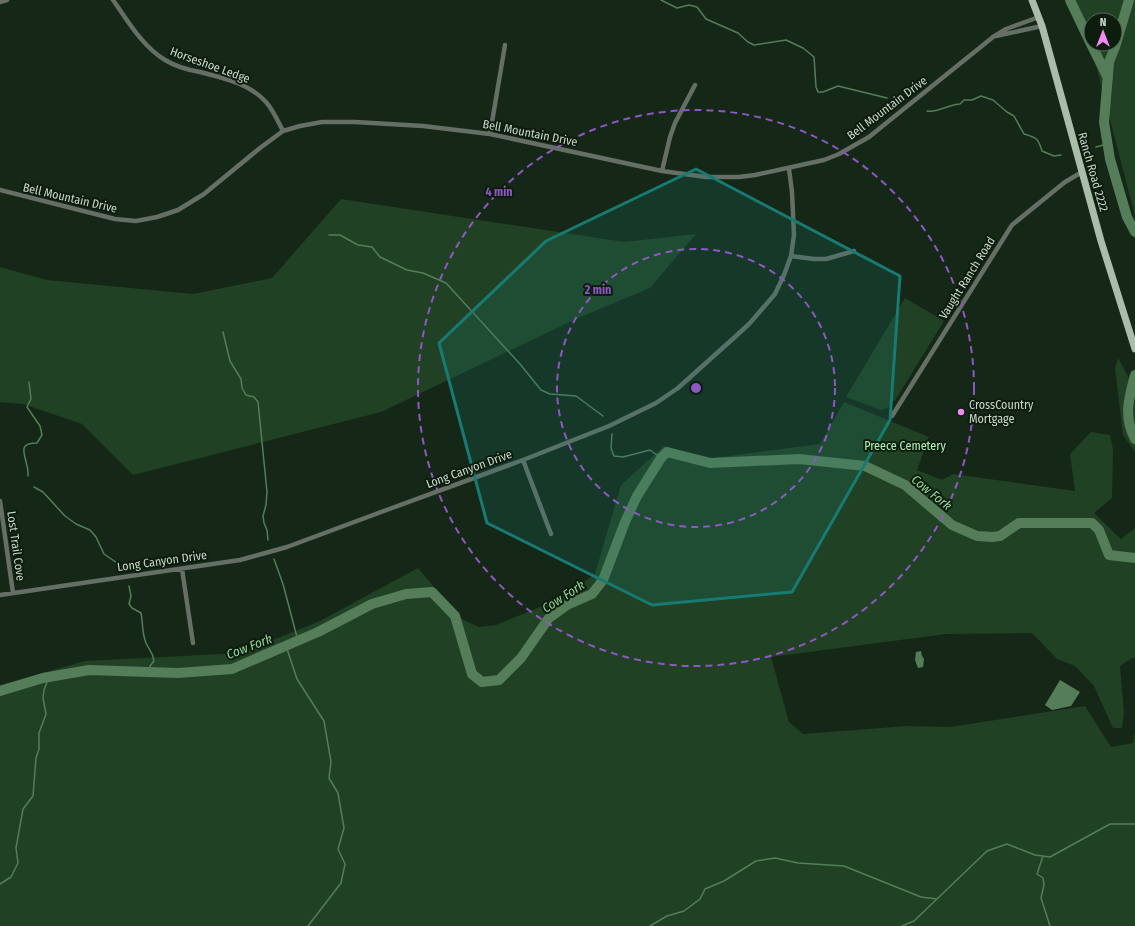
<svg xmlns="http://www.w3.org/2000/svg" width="1135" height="926" viewBox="0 0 1135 926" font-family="'Fira Sans Condensed',sans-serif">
<rect width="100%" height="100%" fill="#152717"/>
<path fill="#204124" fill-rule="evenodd" d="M1075 0H1135V216L1094 58ZM1091 20H1115V44H1091Z
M341 199 624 242 696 234 650 288 576 319 381 412 133 475 82 424 23 404 0 402V267L47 280 193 294 272 278Z
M905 298 944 321 896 399 887 408 881 410 846 397Z
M1118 358 1135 389V452L1123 435 1115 368Z
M844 402 929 437 917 470 942 480 953 474 1075 491 1070 454 1091 432 1110 435 1113 449 1112 498 1094 513 1121 539 1135 528V658H1132L1120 666 1124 713 1122 728H1113L1094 686 1075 666 1057 659 1032 633 946 634 771 657 789 722 803 734 907 726 950 727 1085 706 1111 747 1133 743 1135 732V926H0V685L85 661 241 653 320 621 418 568 460 618 479 627 496 625 555 601 595 574 621 485 664 446 713 458 820 444Z"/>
<path fill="#557d59" d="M921 651 922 656 924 659 923 667 918 668 915 660 916 652Z
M1060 680 1080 692 1071 706 1052 710 1045 705Z"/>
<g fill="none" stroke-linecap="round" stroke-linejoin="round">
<path stroke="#557d59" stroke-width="1.5" d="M661 0 677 8 689 5 697 7 706 19 738 33 748 42 754 45 786 40 803 48 814 57 816 87 818 92H823L838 86 887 98
M927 111C939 113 949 104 960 104L964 100H972L981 96 993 100 1007 112 1014 116 1024 134C1037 138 1038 138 1042 151L1054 156 1061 155
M1096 147 1107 144
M329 235H340L358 245 372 247 380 257 407 270 423 273 446 283 520 364 541 390 550 394 576 396 603 416
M223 332 230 361 241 379 242 388 246 395 254 397 258 402 267 492 266 505 263 516 264 523 267 530 268 540
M612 434 611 448 614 456 623 457 650 450 661 458
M28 476C28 473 28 469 27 466 25 454 17 443 37 443L42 435 40 426 27 407 31 399 29 382
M34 487 43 492 65 516 76 524 90 530 96 537 104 554 120 565
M274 559 283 584 298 641
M129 586 131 596 129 604 132 608 141 613C143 623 142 634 146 643 149 650 153 652 154 661L150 666V672
M286 646 297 679 324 721 331 762 329 778 338 793 344 828 338 849 345 864 341 883 308 926
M0 688 1 691
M1043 856 1037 874 1043 878 1044 885 1041 898 1050 926
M0 884 11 877 18 863 16 848 23 809 33 796 36 758 39 749V733L46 714 43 698 44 690 49 677
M650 926 667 916 684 911 700 899 705 889 724 881 756 861 775 858 798 863 844 866 921 897 937 899
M902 926 914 921 987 851 1007 844 1035 855 1050 857 1110 824H1135"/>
<path stroke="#557d59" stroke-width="10" d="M1070 0 1091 44
M1129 0 1115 47 1109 62 1104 122 1110 159 1127 217 1135 232
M1091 44 1108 78
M1135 375C1129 398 1123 416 1135 439
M0 691 43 678 89 670 178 673 232 669 318 632 372 604 406 594 432 592 455 616 472 674 482 682 499 680 521 658 549 618 567 605 592 594 603 580 625 522 637 496 661 458 667 452 710 463 799 459 865 466 905 485 952 525 977 536 992 537 1000 536 1019 523H1092L1099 530 1109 555 1135 558"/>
<path stroke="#666f66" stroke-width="4.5" d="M113 0C128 21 142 46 165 60 175 66 188 70 200 72 223 78 249 83 266 102 273 110 278 121 283 131
M0 2 7 0
M996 36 1042 26
M490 134 505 45
M662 171 670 137 675 123 695 85
M0 190 115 219 136 221 157 217 178 210 204 194 260 148 283 131 300 126 322 122H355L423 126 490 134 662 171 706 177H739L755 175 824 160 839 154 869 137 993 37 1006 29 1039 17
M791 256 814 259H826L854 251
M892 416 1012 225 1065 182 1082 172
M523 460 551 534
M0 501 13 593
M182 569 193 643
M0 595 240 560 287 547 392 508 523 460 609 426 656 403 678 388 736 336 750 323 775 294 784 275 791 256 794 235 792 192 789 169"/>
<path stroke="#aabdab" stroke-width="7" d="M1032 0 1042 26 1101 241 1135 349"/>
</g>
<path fill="#187b73" fill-opacity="0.2" stroke="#187b73" stroke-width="3" stroke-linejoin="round" d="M696 169 900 276 890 420 792 592 652 605 487 523 439 343 546 241Z"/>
<g fill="none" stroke="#8f57c2" stroke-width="2" stroke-dasharray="7 5">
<circle cx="696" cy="388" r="139"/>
<circle cx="696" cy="388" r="278"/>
</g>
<circle fill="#f28af3" stroke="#0c1d0e" stroke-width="1.5" cx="961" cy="412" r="4"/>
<g text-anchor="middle" stroke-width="4" stroke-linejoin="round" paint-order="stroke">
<g font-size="12" fill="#cbd7cc" stroke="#0c1d0e">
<text transform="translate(210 65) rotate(20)" y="4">Horseshoe Ledge</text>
<text transform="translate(887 108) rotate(-37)" y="4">Bell Mountain Drive</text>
<text transform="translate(530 133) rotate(11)" y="4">Bell Mountain Drive</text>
<text transform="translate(1093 172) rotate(74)" y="4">Ranch Road 2222</text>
<text transform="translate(70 198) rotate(13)" y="4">Bell Mountain Drive</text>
<text transform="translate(967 278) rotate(-58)" y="4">Vaught Ranch Road</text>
<text transform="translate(469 469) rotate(-20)" y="4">Long Canyon Drive</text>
<text transform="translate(16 546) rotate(82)" y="4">Lost Trail Cove</text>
<text transform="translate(162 561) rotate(-8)" y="4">Long Canyon Drive</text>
</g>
<g font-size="12" fill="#cbd7cc" stroke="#0c1d0e" text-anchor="start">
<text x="969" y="409">CrossCountry<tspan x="969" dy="14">Mortgage</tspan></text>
</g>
<g font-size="12" fill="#b1f0b6" stroke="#0c1d0e">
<text x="905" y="450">Preece Cemetery</text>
</g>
<g font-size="13" font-style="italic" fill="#95d49b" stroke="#0c1d0e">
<text transform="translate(932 492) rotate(39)" y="5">Cow Fork</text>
<text transform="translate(563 596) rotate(-33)" y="5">Cow Fork</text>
<text transform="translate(249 646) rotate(-21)" y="5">Cow Fork</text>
</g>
</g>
<circle cx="696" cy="388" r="6" fill="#8f57c2" stroke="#0c1d0e" stroke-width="2"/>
<g font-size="12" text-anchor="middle" font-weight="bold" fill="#8f57c2" stroke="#0c1d0e" stroke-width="4" stroke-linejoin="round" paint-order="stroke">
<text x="499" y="196">4 min</text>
<text x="598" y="294">2 min</text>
</g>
<g transform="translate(1103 32)"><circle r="19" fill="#0c1d0e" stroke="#58675a"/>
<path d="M0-3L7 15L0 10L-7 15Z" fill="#f28af3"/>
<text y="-6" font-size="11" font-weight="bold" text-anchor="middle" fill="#cbd7cc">N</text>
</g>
</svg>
